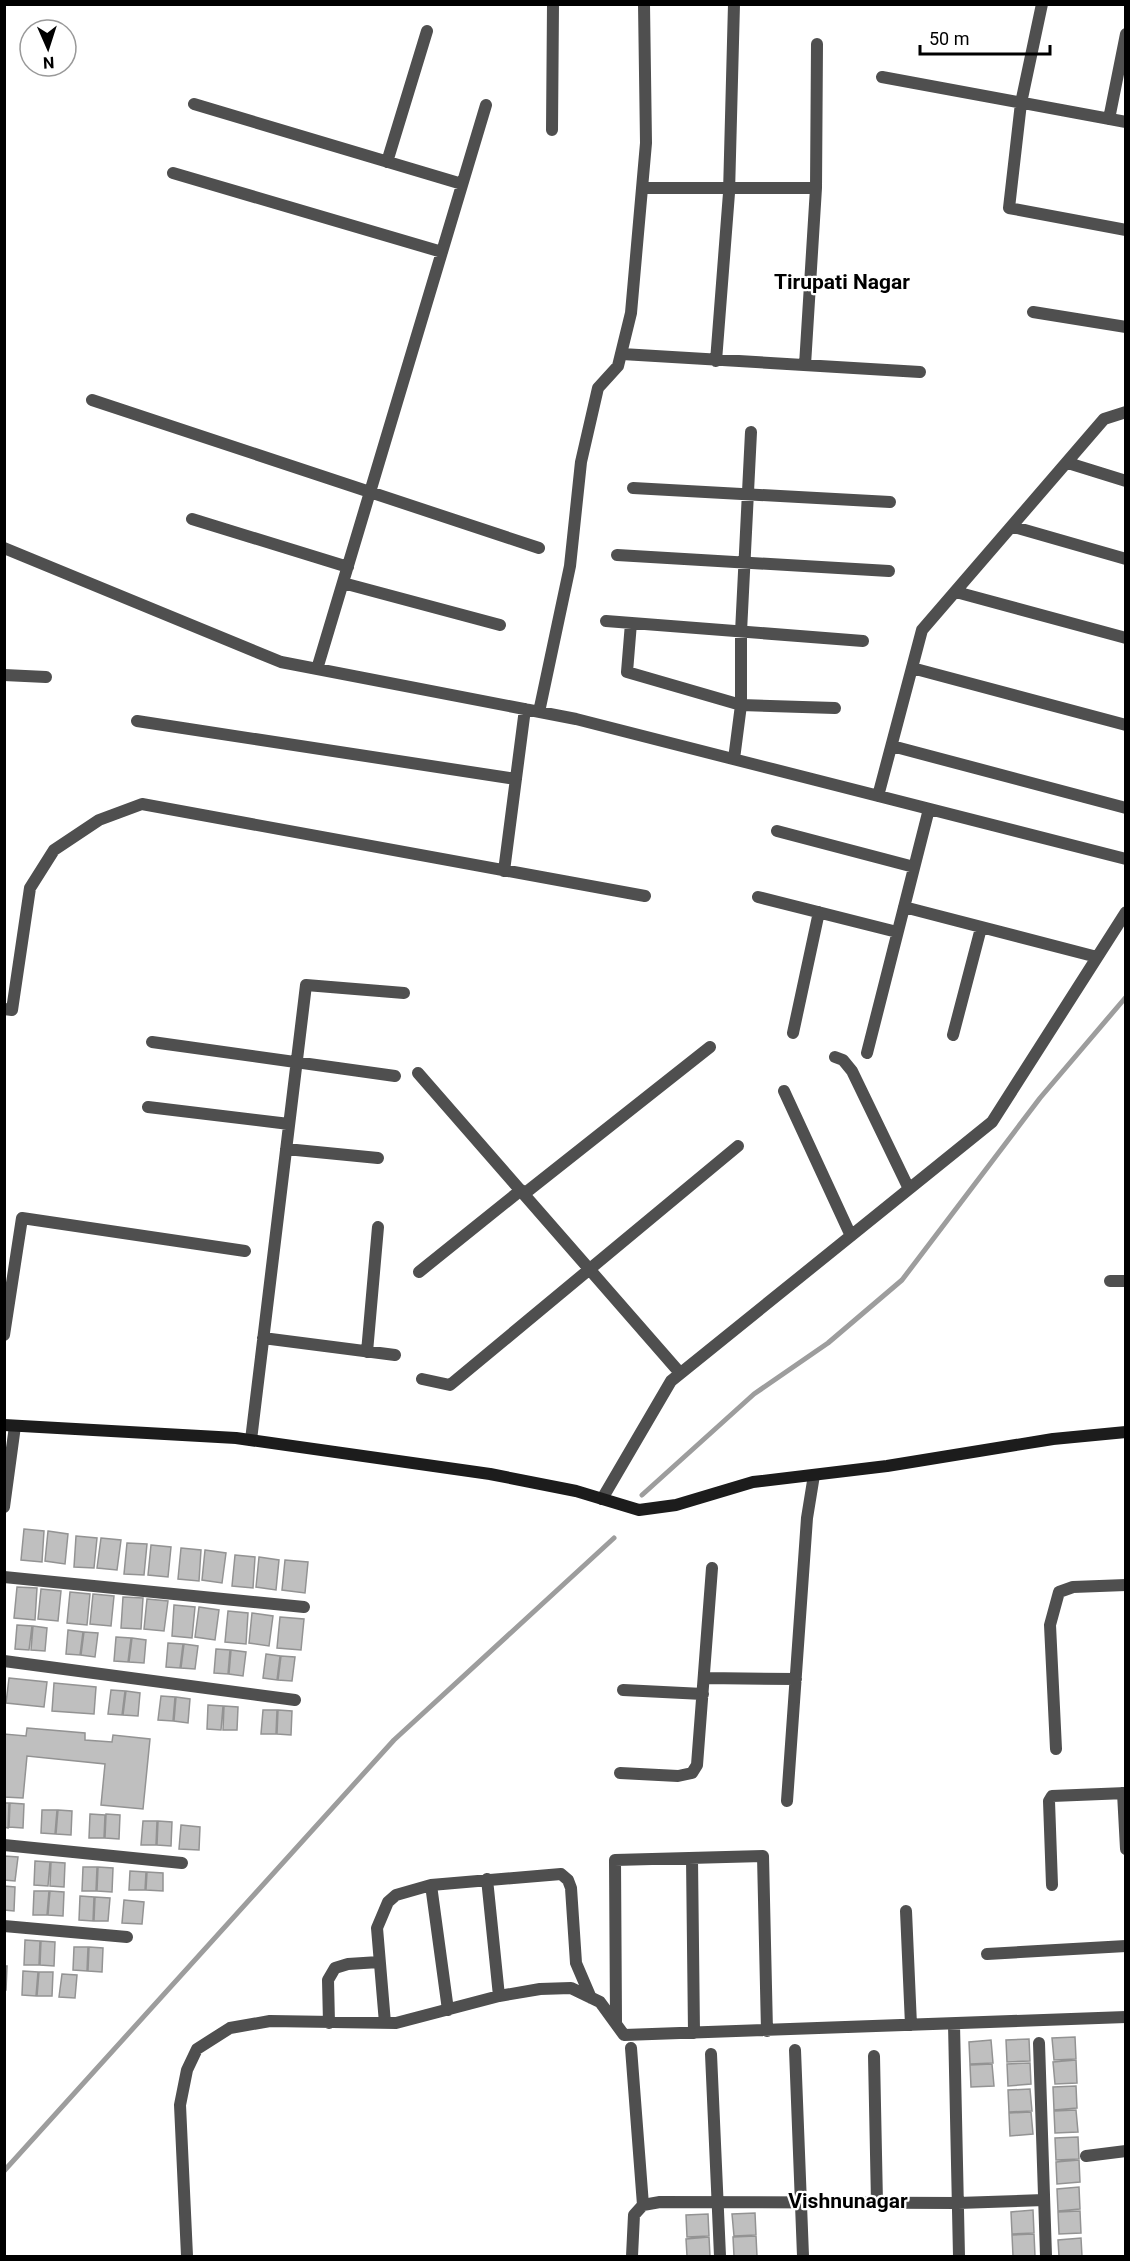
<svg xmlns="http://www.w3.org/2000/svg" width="1130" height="2261" viewBox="0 0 1130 2261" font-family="Roboto,sans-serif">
<rect width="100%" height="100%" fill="#fff"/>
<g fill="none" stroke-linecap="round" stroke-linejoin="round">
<path stroke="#9d9d9d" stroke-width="5" d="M642 1495 754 1394 828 1343 902 1280 1040 1098 1126 997
M4 2171 394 1740 614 1538"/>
</g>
<path fill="#bfbfbf" stroke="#939393" stroke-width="1.5" d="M24 1529 44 1531 42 1562 21 1560Z
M48 1531 68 1534 65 1564 45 1561Z
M76 1536 97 1538 94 1568 74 1567Z
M101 1538 121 1540 117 1570 97 1568Z
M127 1543 147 1544 144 1575 124 1574Z
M151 1545 171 1547 168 1577 148 1575Z
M181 1548 201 1550 199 1581 178 1579Z
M205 1550 226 1553 222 1583 202 1580Z
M235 1555 255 1557 253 1588 232 1586Z
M259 1557 279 1560 276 1590 256 1587Z
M285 1560 308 1562 305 1593 282 1590Z
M17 1587 37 1588 35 1620 14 1618Z
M41 1589 61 1591 58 1621 38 1619Z
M70 1592 90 1594 87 1625 67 1623Z
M93 1594 114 1596 111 1626 90 1624Z
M123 1597 143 1598 141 1629 121 1628Z
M147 1599 168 1601 164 1631 144 1629Z
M174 1605 195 1607 192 1638 172 1636Z
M199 1607 219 1610 215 1640 195 1637Z
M228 1611 248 1613 246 1644 225 1642Z
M252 1613 273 1616 269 1646 249 1643Z
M280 1617 304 1619 301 1650 277 1648Z
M17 1625 32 1626 29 1650 15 1649Z
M33 1626 47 1628 45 1651 31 1650Z
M68 1630 83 1632 80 1655 66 1654Z
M84 1632 98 1633 95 1657 81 1655Z
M116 1637 131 1638 128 1662 114 1661Z
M132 1638 146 1640 144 1663 129 1662Z
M168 1643 183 1644 180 1668 166 1667Z
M184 1644 198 1646 195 1669 181 1668Z
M216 1649 230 1650 228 1674 214 1673Z
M231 1650 246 1652 243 1676 229 1674Z
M266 1654 280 1656 277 1680 263 1678Z
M281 1656 295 1657 292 1681 278 1680Z
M9 1678 47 1682 44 1707 6 1703Z
M54 1683 96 1687 94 1714 52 1711Z
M111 1690 125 1691 122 1715 108 1714Z
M126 1691 140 1693 138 1716 123 1715Z
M161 1696 175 1697 173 1721 158 1720Z
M176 1697 190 1699 188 1723 174 1721Z
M208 1705 223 1706 221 1730 207 1729Z
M224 1706 238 1707 237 1730H223Z
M263 1710H277L276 1734H261Z
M278 1710 292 1711 291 1735 277 1734Z
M27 1728 85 1733V1740L112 1742 113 1735 150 1739 143 1809 101 1805 105 1764 27 1756 23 1798 4 1797V1734L26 1736Z
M4 1803H9L8 1828 4 1827Z
M10 1803 24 1804 23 1828 9 1827Z
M42 1810H57L55 1834 41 1833Z
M58 1810 72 1811 71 1835 56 1834Z
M90 1814 105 1815 104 1838H89Z
M106 1814 120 1815 119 1839 105 1838Z
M143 1821H157L156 1845H141Z
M158 1821 172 1822 171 1846 157 1845Z
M181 1825 200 1827 199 1850 179 1849Z
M4 1856 18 1857 15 1881 4 1880Z
M35 1861 50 1862 48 1886 34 1885Z
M51 1862 65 1863 64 1887 50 1886Z
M83 1867H97L96 1891H82Z
M98 1867 113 1868 112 1892 97 1891Z
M130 1871 146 1872 145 1890H129Z
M147 1872 163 1873V1891L146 1890Z
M4 1886 15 1887 14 1911 4 1910Z
M34 1891H49L47 1915H33Z
M50 1891 64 1892 63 1916 48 1915Z
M80 1896 94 1897 93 1921 79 1920Z
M95 1897 110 1898 108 1921H94Z
M124 1900 144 1902 142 1924 122 1923Z
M25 1940 40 1941 39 1965H24Z
M41 1941 55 1942 54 1966 40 1965Z
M74 1947H88L87 1971 73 1970Z
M89 1947 103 1948 102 1972 88 1971Z
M4 1966H7L6 1990H4Z
M23 1971 38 1972 36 1996 22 1995Z
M39 1972H53L52 1996H37Z
M62 1974 77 1975 75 1998 59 1997Z
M1075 2037 1076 2059 1054 2060 1052 2038Z
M1029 2039 1030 2061 1007 2062 1006 2040Z
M991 2040 993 2063 970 2064 969 2042Z
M1076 2060 1077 2083 1055 2084 1053 2062Z
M1030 2063 1031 2084 1008 2086 1007 2064Z
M992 2064 994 2086 971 2087 970 2065Z
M1076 2086 1077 2108 1054 2110 1053 2087Z
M1030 2089 1032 2111 1009 2112 1008 2090Z
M1076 2110 1078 2132 1055 2133 1054 2111Z
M1031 2112 1033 2134 1010 2136 1009 2113Z
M1078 2137 1079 2159 1056 2160 1055 2138Z
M1079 2160 1080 2182 1057 2184 1056 2162Z
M1079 2187 1080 2209 1058 2211 1057 2189Z
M1033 2210 1034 2233 1012 2234 1011 2212Z
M1080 2211 1081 2233 1059 2234 1058 2212Z
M755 2213 756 2235 734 2236 732 2214Z
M708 2214 709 2236 687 2237 686 2215Z
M1034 2234 1035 2256H1013L1012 2235Z
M756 2236 757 2256H734L733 2237Z
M709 2237 710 2256H687L686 2239Z
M1081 2238 1082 2256H1059L1058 2240Z"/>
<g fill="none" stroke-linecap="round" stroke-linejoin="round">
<path stroke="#4f4f4f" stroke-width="12" d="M1042 4 1021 103 1009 208 1126 230
M882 77 1126 122
M194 104 462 184
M1109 119 1126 34
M552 130 553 4
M387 162 427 31
M173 173 442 252
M643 188H816
M1033 312 1126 327
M622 354 920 372
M716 361 729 193 734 4
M805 365 816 188 817 44
M92 400 539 548
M1068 463 1126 481
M633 488 890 502
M192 519 348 567
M1014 527 1126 559
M4 548 281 662 576 719 1126 859
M617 555 889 571
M343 583 500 625
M956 592 1126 638
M606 621 863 641
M631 623 627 672 741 705 835 708
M912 668 1126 725
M317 669 486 105
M4 675 46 677
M539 712 570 566 581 462 598 388 618 366 631 313 646 143 644 4
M137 721 516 779
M892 746 1126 808
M734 759 741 705V632L751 432
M878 796 922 630 1104 419 1126 412
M777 831 914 867
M504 871 525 709
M758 897 897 932
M904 907 1097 957
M4 1009 12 1010 30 888 54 850 99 820 142 804 645 896
M793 1033 819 912
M953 1035 981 928
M152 1042 395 1076
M867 1053 929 809
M835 1057 843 1060 852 1071 909 1189
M418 1073 680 1373
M784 1091 851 1236
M148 1107 289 1124
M286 1149 378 1158
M524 1194 710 1047
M419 1272 521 1190
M1110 1281H1126
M4 1335 22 1218 245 1251
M263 1338 395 1355
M367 1352 378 1227
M422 1379 450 1385 738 1146
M251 1440 306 985 404 993
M602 1499 671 1381 992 1122 1126 912
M4 1507 15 1426
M4 1577 304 1607
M4 1661 295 1700
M704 1678 796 1679
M623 1690 703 1694
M1056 1749 1050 1625 1059 1592 1073 1587 1126 1585
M620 1773 678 1776 692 1773 697 1765 712 1568
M1123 1793 1126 1849
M787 1801 807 1518 814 1475
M4 1845 182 1863
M692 1858 694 2033
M487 1879 499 1996
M431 1885 448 2010
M1052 1885 1049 1801 1052 1796 1126 1793
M906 1911 911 2025
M4 1926 127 1937
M987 1954 1126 1946
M616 2022 615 1860 763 1856 767 2031
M329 2023 328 1980 335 1968 348 1964 379 1962
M385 2023 377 1928 388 1902 396 1895 431 1885 561 1874 568 1880 571 1888 576 1963 591 1998
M954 2024 959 2256
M1039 2043 1046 2256
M631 2048 643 2205
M795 2050 803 2256
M711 2054 720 2256
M874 2056 877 2203
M1086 2156 1126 2151
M187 2256 180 2105 187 2070 197 2049 230 2028 270 2021 396 2023 499 1996 540 1989 571 1988 600 2002 624 2035 1126 2017
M632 2256 634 2215 643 2205 660 2202 958 2203 1044 2200"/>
<path stroke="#1c1c1c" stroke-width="12" d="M4 1425 236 1438 490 1474 576 1491 639 1510 676 1505 753 1482 887 1466 1053 1439 1126 1432"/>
</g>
<g text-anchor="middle" stroke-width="4.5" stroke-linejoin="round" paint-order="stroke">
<g font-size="21" font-weight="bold" fill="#000" stroke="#fff">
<text x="842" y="289">Tirupati Nagar</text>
<text x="848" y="2208">Vishnunagar</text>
</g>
</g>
<rect width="1130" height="2261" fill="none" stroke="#000000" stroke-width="12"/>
<g transform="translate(48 48) rotate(177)"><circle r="28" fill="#ffffff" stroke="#999999" stroke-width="1.5"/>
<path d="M0-4.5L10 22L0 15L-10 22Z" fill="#000000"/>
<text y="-9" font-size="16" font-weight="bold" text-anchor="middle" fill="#000000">N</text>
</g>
<path d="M920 45v9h130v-9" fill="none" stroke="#000000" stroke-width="3"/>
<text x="929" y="45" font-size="18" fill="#000000" stroke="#ffffff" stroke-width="4.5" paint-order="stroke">50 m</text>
</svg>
